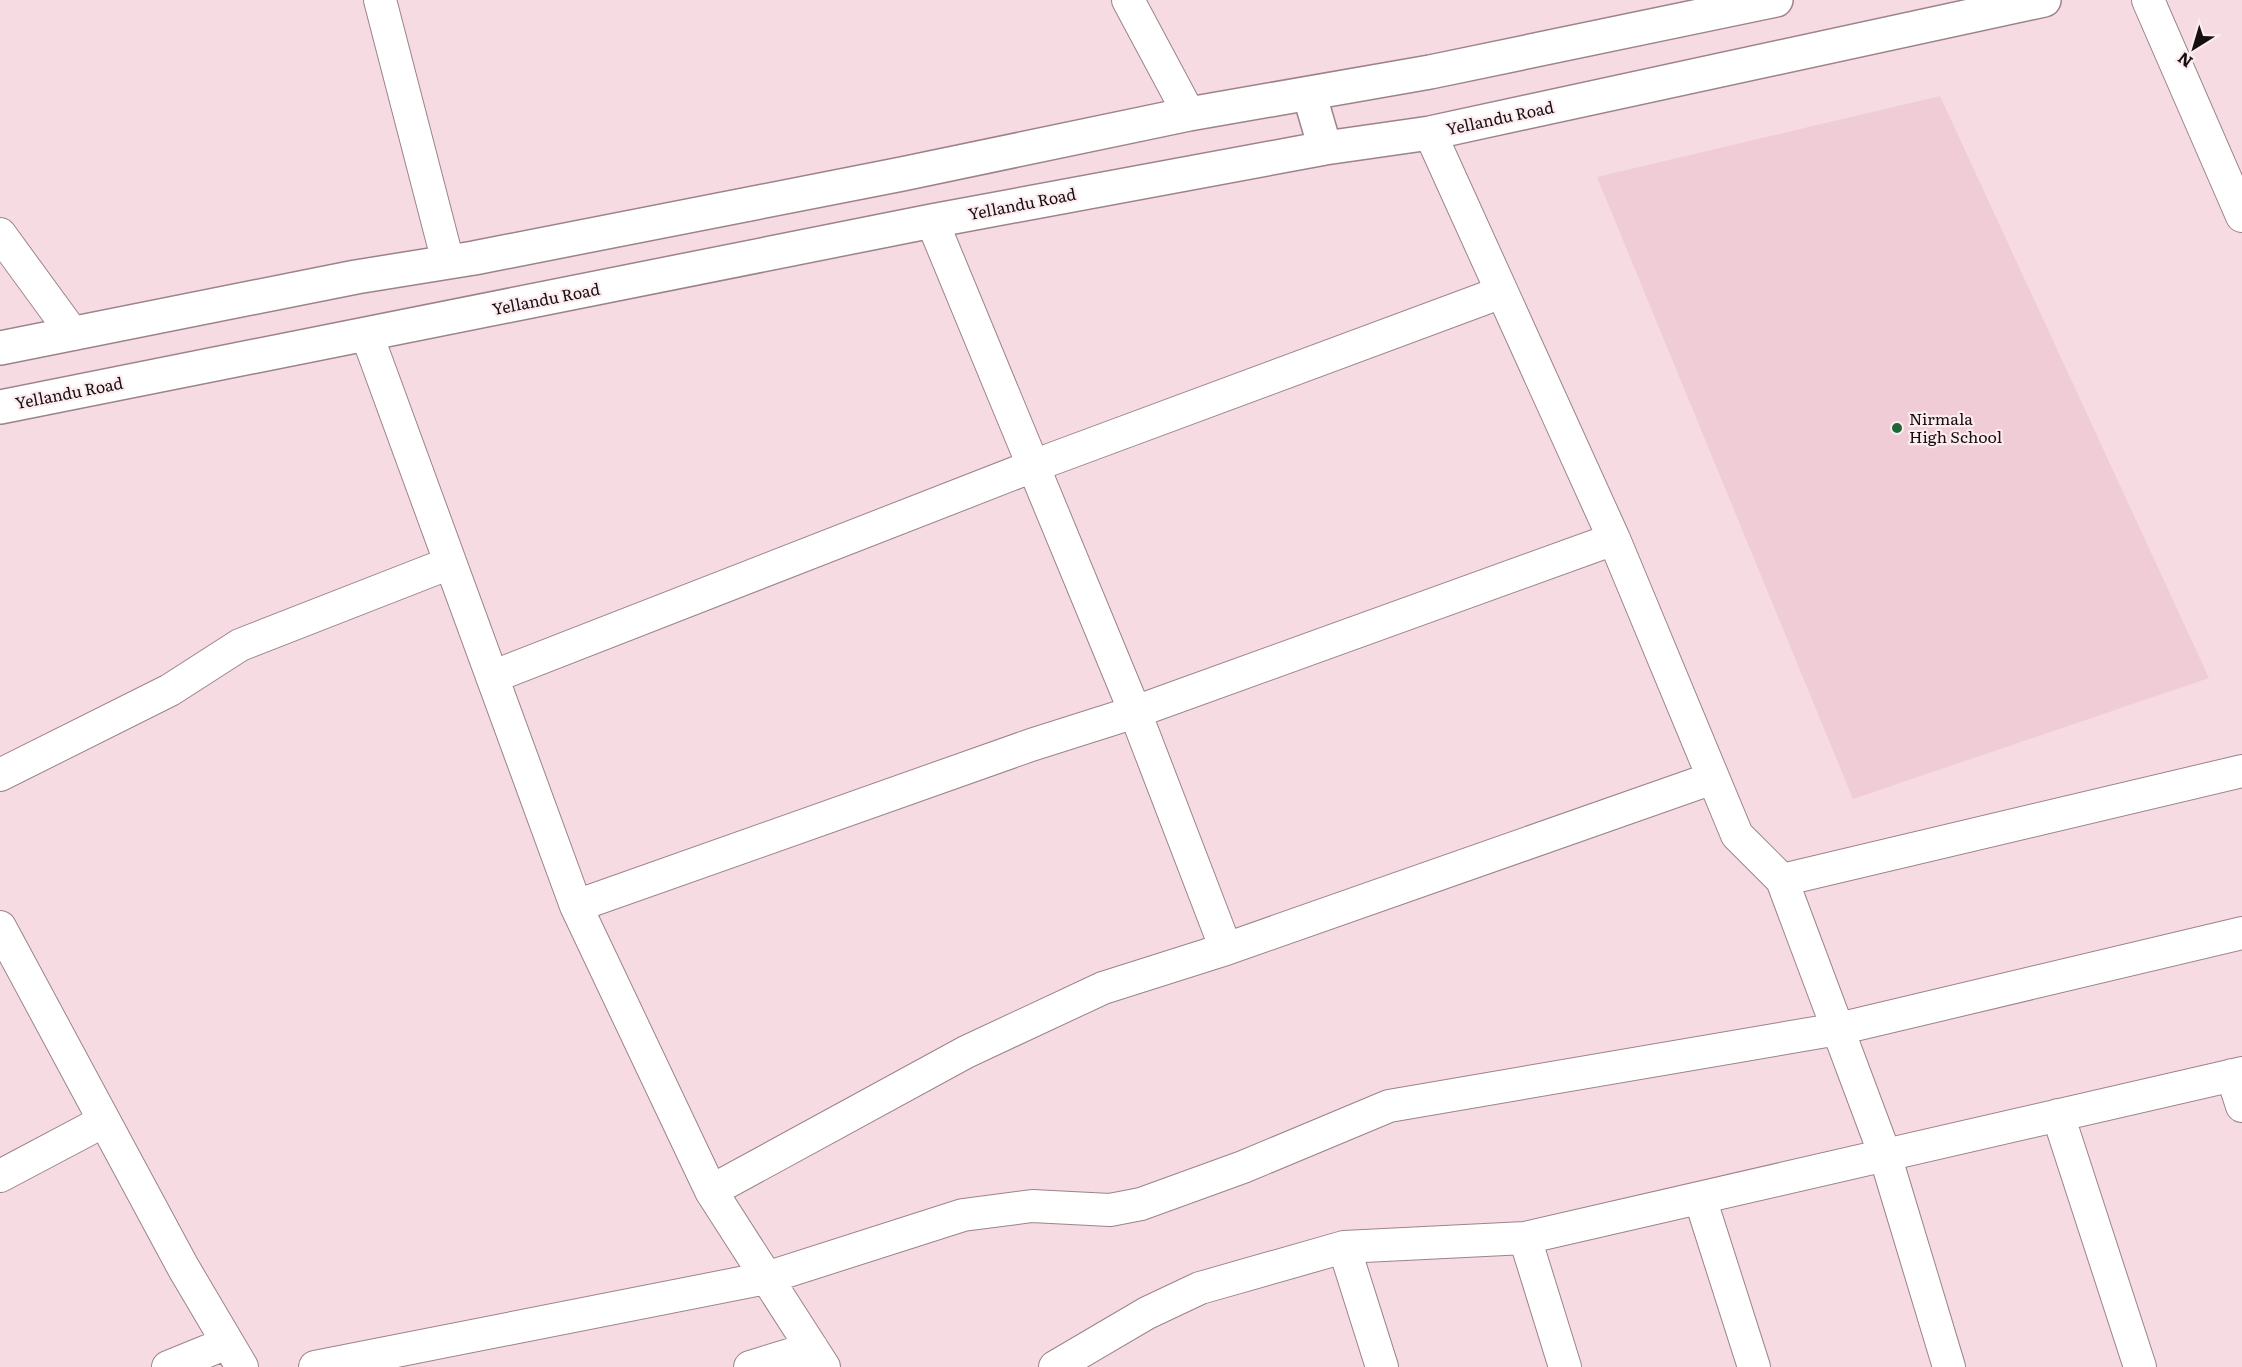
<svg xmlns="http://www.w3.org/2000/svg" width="2242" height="1367" viewBox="0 0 2242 1367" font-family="Literata,serif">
<rect width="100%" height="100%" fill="#f6dbe2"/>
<path fill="#f0ccd6" d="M1940 96 2209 678 1853 799 1597 177Z"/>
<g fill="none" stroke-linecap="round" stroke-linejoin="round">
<defs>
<path id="minor" d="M380 0 448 262
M1128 0 1189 114
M2148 0 2242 216
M1430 133 1614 539 1737 835 1782 880 1885 1155 1949 1367
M932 221 1135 712 1226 949
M0 234 73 334
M367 335 576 906 711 1191 824 1367
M492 677 1033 466 1502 292
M0 775 170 690 240 645 450 563
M1782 880 2242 771
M576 906 1031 745 1135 712 1614 539
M0 927 183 1267 242 1367
M2232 1075 2242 1106
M2058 1115 2140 1367
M0 1176 104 1121
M711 1191 966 1052 1103 988 1226 949 1713 778
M1700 1198 1754 1367
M1525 1238 1565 1367
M1344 1247 1382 1367
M168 1367 227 1343
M315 1367 766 1278 963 1215 1032 1206 1110 1210 1141 1204 1243 1167 1389 1106 1838 1029 2242 933
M750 1367 812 1348
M1055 1367 1147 1313 1200 1288 1344 1247 1525 1238 2242 1073"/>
<path id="secondary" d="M1309 93 1325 148
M0 348 356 277 474 258 902 174 1189 114 1430 72 1776 0
M0 407 932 221 1325 148 1430 133 2044 0"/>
</defs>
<use href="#minor" stroke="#9c838a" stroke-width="34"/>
<use href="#secondary" stroke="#9c838a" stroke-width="36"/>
<use href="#minor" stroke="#fff" stroke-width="32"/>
<use href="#secondary" stroke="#fff" stroke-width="33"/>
</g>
<circle fill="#1c6735" stroke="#fcebef" stroke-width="2" cx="1897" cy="428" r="6"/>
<g text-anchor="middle" stroke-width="4.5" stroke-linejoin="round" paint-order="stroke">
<g font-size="16" fill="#170e10" stroke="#fcebef">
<text transform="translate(1500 118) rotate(-12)" y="6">Yellandu Road</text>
<text transform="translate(1022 204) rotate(-11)" y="6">Yellandu Road</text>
<text transform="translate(546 299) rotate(-11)" y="6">Yellandu Road</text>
<text transform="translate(69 393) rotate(-11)" y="6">Yellandu Road</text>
</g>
<g font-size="16" fill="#170e10" stroke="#fcebef" text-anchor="start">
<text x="1909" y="425">Nirmala<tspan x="1909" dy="18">High School</tspan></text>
</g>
</g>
<g transform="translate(2194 48) rotate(217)" stroke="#fcebef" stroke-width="4.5" paint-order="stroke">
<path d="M0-4.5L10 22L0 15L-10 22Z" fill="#170e10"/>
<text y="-9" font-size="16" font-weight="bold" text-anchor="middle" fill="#170e10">N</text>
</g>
</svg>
